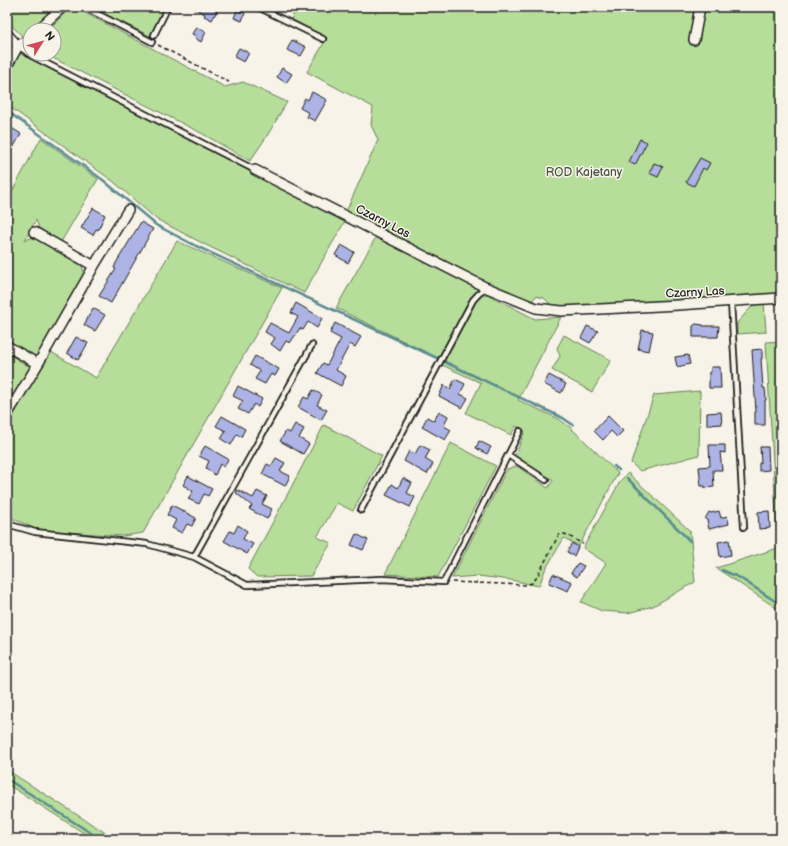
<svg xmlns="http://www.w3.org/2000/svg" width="788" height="846" viewBox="0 0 788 846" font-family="'Balsamiq Sans',sans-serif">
<rect width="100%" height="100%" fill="#f7f3e8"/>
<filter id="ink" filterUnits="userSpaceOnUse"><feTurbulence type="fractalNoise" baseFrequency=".025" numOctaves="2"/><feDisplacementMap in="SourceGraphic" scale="8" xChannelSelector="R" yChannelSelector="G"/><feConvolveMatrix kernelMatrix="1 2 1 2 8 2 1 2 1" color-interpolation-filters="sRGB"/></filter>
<g filter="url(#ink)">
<path fill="#b6de9a" stroke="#697d5b" d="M7 7H55L32 30H30V32L24 38 7 21Z
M71 7H74L225 87 243 82 287 102 267 136 250 161 203 134 45 54H54V30H48Z
M91 7H164L150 36Z
M297 7H696L691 41 698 43 704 7H781V293L554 308 544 298 536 296 529 304 404 240 345 214 378 140 371 125 373 107 307 72 327 38 291 19Z
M19 53 246 169 345 221 304 293 204 244 156 219 114 182 7 105V76Z
M41 138 98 179 61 242 39 228 36 220 25 240 34 237 82 266 86 277 40 353 36 356H31L7 342V201Z
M376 237 478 289 440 359 336 308Z
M177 241 282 288 143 533 123 536 38 530 7 516V426L51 352 96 378Z
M487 294 535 319 561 317 518 400 559 419 571 428 618 473 579 546 564 538 545 570 539 586 511 580 478 576 452 578 507 469 517 466 548 488 553 480 515 456 525 431 516 426 511 435 466 413 481 383 442 365 478 297Z
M755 303H764L766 332 737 334V323Z
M564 335 611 360 592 392 552 370 560 356 557 348Z
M781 341V611L716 568 778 548 766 342Z
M7 353 30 367 7 407Z
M700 391 699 455 640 471 631 463 654 395Z
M324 425 382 456 353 511 337 503 317 537 331 543 311 576 257 577 248 569Z
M451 443 496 466 438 577 385 574Z
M628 473 690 531 695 582 653 606 628 613 602 611 581 602 606 563 583 548 621 480Z
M7 770 115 839H93L7 784Z"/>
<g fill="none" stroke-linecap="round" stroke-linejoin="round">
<path stroke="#5a8b8e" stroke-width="2.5" d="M7 111 103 180 156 225 196 246 439 359
M445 362 563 418 573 425
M614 466 619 470
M627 478 690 541
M722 570 740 578 781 605
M7 779 100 839"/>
</g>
<path fill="#adb4e5" stroke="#1c1c1c" d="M192 7H219L212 20 204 16 205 14Z
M237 10 245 13 242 21 234 18Z
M196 27 206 32 201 42 195 38 196 36 192 34Z
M292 40 306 47 301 56 287 50Z
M239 48 249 53 244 62 234 57Z
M282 68 292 74 286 83 277 77Z
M312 92 327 100 315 121 307 117 309 113 300 108 305 98 308 100Z
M7 125 21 134 13 148 7 145Z
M640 139 647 142 635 165 629 162Z
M700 158 710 163 706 170 703 168 694 186 686 182Z
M654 163 663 167 658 177 649 173Z
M93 208 105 215 98 230 96 229 93 235 81 228Z
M141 222 153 229 111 303 99 296 116 269 114 268 116 263Z
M341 245 354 252 348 263 335 255Z
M296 303 322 318 317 328 308 322 303 330 300 328 290 343 286 341 280 351 271 344 275 338 265 332 270 323 289 333 298 317 291 313Z
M93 308 105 315 95 331 84 325Z
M335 323 361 337 355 347 350 344 336 370 346 376 341 386 317 373 323 363 327 365 341 339 330 333Z
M696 324 703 325V326H719L718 337H693V326Z
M587 326 598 331 590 343 581 338Z
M642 330 653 332 649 351 638 349Z
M76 337 88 343 78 360 67 353Z
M762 349V359H761L763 388H765L766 400H765V425H755V412H756L752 350Z
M688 355 690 364 677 367 675 357Z
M255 356 279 369 275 376 271 374 265 384 255 379 260 371 250 365Z
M711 367H720L721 388H709V372H711Z
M549 375 566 384 561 393 544 384Z
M455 379 465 384 460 394 468 398 462 408 439 396 444 385 450 389Z
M238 386 262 399 258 407 254 404 248 414 238 409 243 401 233 396Z
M313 390 322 395 317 405 327 410 321 420 298 407 304 397 308 399Z
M439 411 448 416 444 426 451 430 445 440 422 427 427 417 434 421Z
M721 412 722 424 707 425V413Z
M222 416 245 429 241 437 237 434 231 445 221 439 226 431 216 426Z
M608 416 623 431 617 437 611 431 603 440 594 431Z
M295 424 304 429 299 438 309 444 303 454 280 441 286 431 290 433Z
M479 441 491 447 487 454 476 448Z
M420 445 430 450 425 459 433 464 427 474 404 461 409 451 415 454Z
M709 445H725V453L720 452 722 470H713L714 487 705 488V486H701L699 467 710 466Z
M205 446 228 459 224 467 220 464 215 475 206 468 209 461 199 456Z
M760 447H768L769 470 759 471V463H761Z
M276 458 285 463 280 471 290 476 285 486 262 474 267 464 271 466Z
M188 476 212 489 208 496 204 494 199 504 188 499 193 491 183 485Z
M403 478 412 483 407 493 415 497 410 507 386 495 392 484 398 488Z
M238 490 253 498 257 491 267 496 262 504 272 509 267 519 249 509 252 506 236 493Z
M172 505 196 518 192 526 187 524 182 533 172 528 176 520 167 515Z
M719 511 721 518 727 516 729 524 709 529 707 520 705 519 709 512 711 513Z
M769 511 770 528 759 529 758 512Z
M238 525 247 531 243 539 253 544 247 554 224 541 230 531 234 533Z
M356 534 368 540 363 550 351 545Z
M729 540 731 555 720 557 718 542Z
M572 543 578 547 574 556 567 552Z
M578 563 584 566 577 577 571 573Z
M553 574 572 582 568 591 549 583Z"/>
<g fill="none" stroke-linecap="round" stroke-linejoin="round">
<defs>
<path id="lane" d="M84 7 152 42
M258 7 323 39
M154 35 168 7
M18 46 32 56 255 170
M731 302 744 527
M508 455 546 480
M361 510 473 300 485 287
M7 524 35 532 147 544 194 557 247 585 381 579 444 582 520 431
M194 557 312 345"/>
<path id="street" d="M38 30 62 7
M7 34 18 46
M694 40 700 7
M18 46 30 38
M7 66 18 46
M255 170 485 287 536 308 562 311 678 305 781 298
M34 232 94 266
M7 346 38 364 94 266 128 210
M7 415 38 364"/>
</defs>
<use href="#lane" stroke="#1c1c1c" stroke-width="8"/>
<use href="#street" stroke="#1c1c1c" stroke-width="12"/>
<path stroke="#1c1c1c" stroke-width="1.5" stroke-dasharray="4 3" stroke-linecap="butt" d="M158 45 229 82
M452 582 526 585 532 583 537 577 558 536 561 534H565L583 544"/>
<use href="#lane" stroke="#f7f3e8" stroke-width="4.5"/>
<use href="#street" stroke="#f7f3e8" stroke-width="9"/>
</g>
</g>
<g text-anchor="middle" stroke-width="3" stroke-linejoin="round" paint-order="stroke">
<g font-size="12" fill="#4a5642" stroke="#f7f3e8">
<text x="584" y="176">ROD Kajetany</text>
</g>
<g font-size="12" fill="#1c1c1c" stroke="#f7f3e8">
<text transform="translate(383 221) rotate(27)" y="4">Czarny Las</text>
<text transform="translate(695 292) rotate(-3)" y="4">Czarny Las</text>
</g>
</g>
<rect width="788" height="846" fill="none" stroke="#f7f3e8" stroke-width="24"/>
<rect x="12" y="12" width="764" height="822" fill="none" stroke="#1c1c1c" stroke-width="1.5" filter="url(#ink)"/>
<g transform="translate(42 42) rotate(53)"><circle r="19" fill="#f7f3e8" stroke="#9f9d96"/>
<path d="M0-3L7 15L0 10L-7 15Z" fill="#d1495b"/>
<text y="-6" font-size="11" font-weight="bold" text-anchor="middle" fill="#1c1c1c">N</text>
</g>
</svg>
